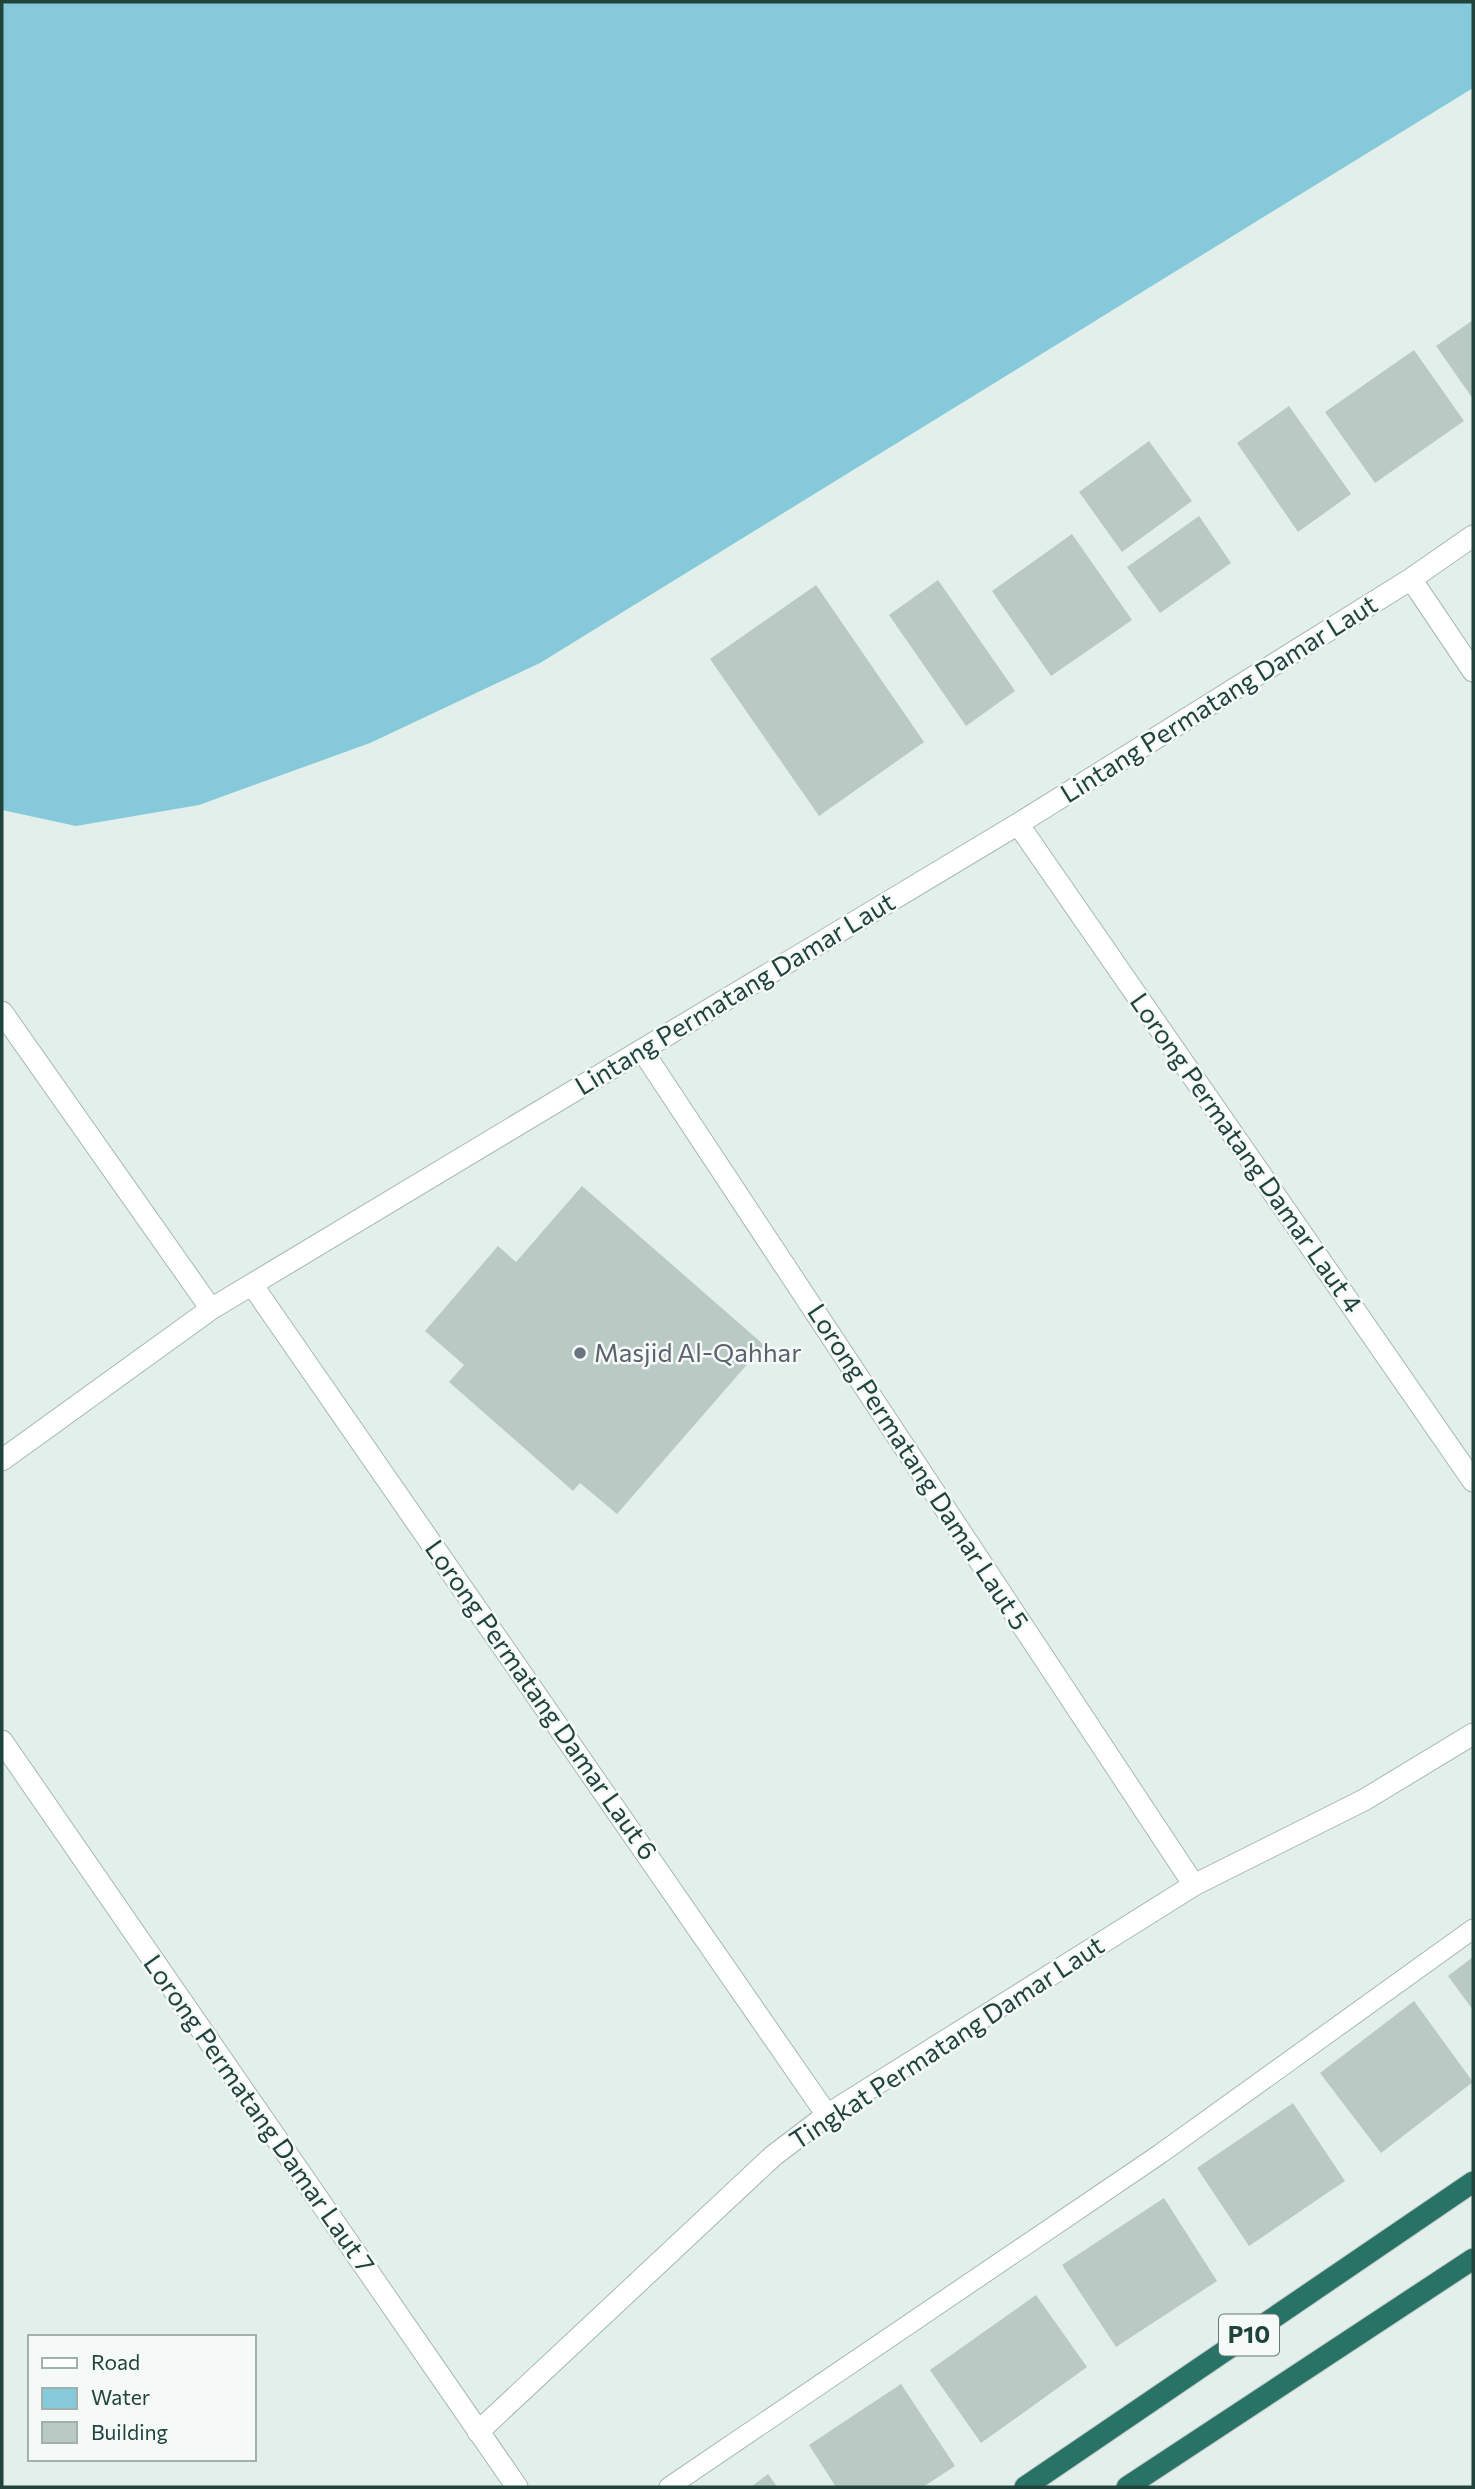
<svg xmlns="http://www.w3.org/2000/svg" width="1475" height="2489" viewBox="0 0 1475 2489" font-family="Commissioner,sans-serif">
<rect width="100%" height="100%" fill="#e3efea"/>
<path fill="#85c9da" d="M2 2H1473V88L540 663 370 743 199 805 76 826 2 810Z"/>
<path fill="#b8cac3" d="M1473 320V399L1436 346Z
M1414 350 1464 421 1375 483 1325 412Z
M1289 406 1351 494 1298 532 1237 443Z
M1149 441 1192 501 1122 552 1079 492Z
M1199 516 1231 563 1160 613 1127 567Z
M1072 534 1132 620 1051 676 992 591Z
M938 580 1015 691 966 726 889 615Z
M816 585 924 742 819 816 710 659Z
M582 1186 764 1345 617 1514 580 1483 573 1491 449 1382 464 1365 425 1331 498 1246 516 1262Z
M1473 1957V2010L1448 1976Z
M1414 2001 1473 2082 1381 2153 1320 2073Z
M1293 2103 1345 2181 1249 2246 1197 2168Z
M1164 2198 1217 2281 1116 2347 1062 2265Z
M1036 2295 1087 2367 981 2443 930 2370Z
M901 2384 955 2466 923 2487H836L809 2445Z
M768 2474 777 2487H751Z"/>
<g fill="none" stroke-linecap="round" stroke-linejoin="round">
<defs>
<path id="lane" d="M669 2487 1160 2154 1473 1929"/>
<path id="street" d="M1411 579 1473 671
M1018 824 1473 1481
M2 1012 211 1309
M642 1050 1194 1885
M253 1286 827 2115
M2 1460 211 1309 1018 824 1411 579 1473 536
M2 1741 517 2487
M478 2432 773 2156 827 2115 1194 1885 1364 1800 1473 1734"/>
<path id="highway" d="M1025 2487 1473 2182
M1127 2487 1473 2259"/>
</defs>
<use href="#lane" stroke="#a5b8b2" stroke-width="21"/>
<use href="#street" stroke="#a5b8b2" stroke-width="23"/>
<use href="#highway" stroke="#c1cac8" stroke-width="23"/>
<use href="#lane" stroke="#fff" stroke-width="19"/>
<use href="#street" stroke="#fff" stroke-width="21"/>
<use href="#highway" stroke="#287366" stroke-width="21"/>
</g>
<circle fill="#6b7280" stroke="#f5faf8" stroke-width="2.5" cx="580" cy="1353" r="7"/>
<g text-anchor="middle" stroke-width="5" stroke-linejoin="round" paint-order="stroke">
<rect fill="#f5faf8" stroke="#607a74" stroke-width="2" x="1219" y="2314.5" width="60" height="41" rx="5"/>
<g font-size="24" font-weight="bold" fill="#20433b">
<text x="1249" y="2343">P10</text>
</g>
<g font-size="26" fill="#20433b" stroke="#f5faf8">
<text transform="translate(1219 699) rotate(-32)" y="9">Lintang Permatang Damar Laut</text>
<text transform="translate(735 994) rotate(-31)" y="9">Lintang Permatang Damar Laut</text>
<text transform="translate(1246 1153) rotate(55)" y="9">Lorong Permatang Damar Laut 4</text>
<text transform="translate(918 1467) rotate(57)" y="9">Lorong Permatang Damar Laut 5</text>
<text transform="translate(541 1700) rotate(55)" y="9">Lorong Permatang Damar Laut 6</text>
<text transform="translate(947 2043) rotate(-33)" y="9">Tingkat Permatang Damar Laut</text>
<text transform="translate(259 2114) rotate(55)" y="9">Lorong Permatang Damar Laut 7</text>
</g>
<g font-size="26" fill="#5b616d" stroke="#f5faf8" text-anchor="start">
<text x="594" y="1362">Masjid Al-Qahhar</text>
</g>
</g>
<rect width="1475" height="2489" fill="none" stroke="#20433b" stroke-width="7"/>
<rect x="28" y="2335" width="228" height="126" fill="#f5faf8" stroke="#a0b1ac" stroke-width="2"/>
<rect x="42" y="2358" width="35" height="10" fill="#ffffff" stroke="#a0b1ac" stroke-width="2"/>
<text x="91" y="2370" font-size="21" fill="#20433b">Road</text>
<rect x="42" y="2388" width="35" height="21" fill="#85c9da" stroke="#a0b1ac" stroke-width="2"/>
<text x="91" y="2405" font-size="21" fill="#20433b">Water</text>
<rect x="42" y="2422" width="35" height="21" fill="#b8cac3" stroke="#a0b1ac" stroke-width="2"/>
<text x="91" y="2440" font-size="21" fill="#20433b">Building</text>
</svg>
